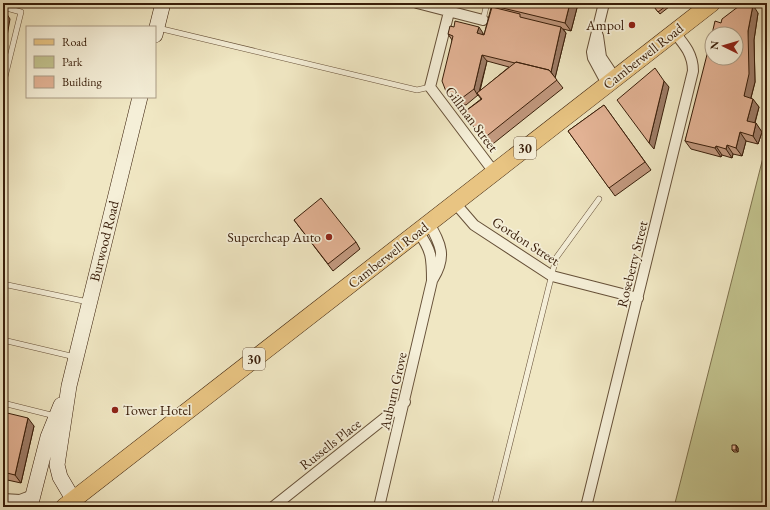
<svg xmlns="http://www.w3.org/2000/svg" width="770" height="510" viewBox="0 0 770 510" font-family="'EB Garamond',serif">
<rect width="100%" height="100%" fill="#f0e7c3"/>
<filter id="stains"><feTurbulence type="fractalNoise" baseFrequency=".005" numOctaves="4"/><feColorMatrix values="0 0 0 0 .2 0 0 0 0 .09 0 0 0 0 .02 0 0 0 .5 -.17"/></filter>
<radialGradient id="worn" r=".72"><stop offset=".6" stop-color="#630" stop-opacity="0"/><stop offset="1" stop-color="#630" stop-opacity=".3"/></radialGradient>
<path fill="#c2c38e" stroke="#7d704c" d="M767 142V507H674Z"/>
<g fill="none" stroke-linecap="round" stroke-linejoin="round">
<defs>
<path id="lane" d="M3 7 21 12 3 85
M483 20 487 3
M158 28 417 90 430 87
M3 284 88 302
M3 340 75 357
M3 403 55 416
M494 507 556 258 599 199"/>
<path id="street" d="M417 3 483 20
M604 3 592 52 593 58 607 84
M449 12 430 87 494 172
M598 36 601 57 615 78
M455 203 474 225 552 276 638 298
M429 223C441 245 447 256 433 279
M3 499 20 500 33 495
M273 507 405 402
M379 507 432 281C432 259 432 250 418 232
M586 507 693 71C693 54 684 44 674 32"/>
<path id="secondary" d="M155 35 163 3
M73 499 60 477 57 465 69 386 140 97
M30 507 48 437 61 405"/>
<path id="primary" d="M64 507 712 3"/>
</defs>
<use href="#lane" stroke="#665038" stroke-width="6"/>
<use href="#street" stroke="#665038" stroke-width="12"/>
<use href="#secondary" stroke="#381d09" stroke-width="16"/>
<use href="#primary" stroke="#381d09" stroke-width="18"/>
<use href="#lane" stroke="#f5efd8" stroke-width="5"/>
<use href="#street" stroke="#f5efd8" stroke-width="10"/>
<use href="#secondary" stroke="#f5efd8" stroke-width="15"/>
<use href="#primary" stroke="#e8c482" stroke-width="17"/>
</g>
<path fill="#c2997f" stroke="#381d09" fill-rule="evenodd" d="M487 3H577L578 4 571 31 563 29 566 33 555 78 563 88 489 147 463 113 481 99 478 95 466 105 451 101 447 94 452 40 448 34 483 33V35H484L491 8ZM487 61 509 67 480 91Z
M651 3H674L660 14Z
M758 13 754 40 755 82 751 98 759 107 755 123 762 132 758 144 746 141 742 156 733 154 732 158 722 155 721 157 691 149 685 141 721 23Z
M604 105 651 170 615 196 568 131Z
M294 220 356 242 360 249 333 271Z
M3 412 34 426 21 483 3 479Z
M736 445 738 448V452H734L732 450Z"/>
<path fill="#9e7d68" stroke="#381d09" d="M570 3H577L578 4 571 31 565 23Z
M753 5 758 13 754 40 755 82 749 105 744 96 748 31Z
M3 8 10 19 6 42 3 38Z
M479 27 483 33 481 40 477 33Z
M561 27 566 33 555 78 551 72Z
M482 55 487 61 478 96 474 89Z
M664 81 669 87 654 149 649 143Z
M753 99 759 107 753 129 747 121Z
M756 123 762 132 758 144 753 136Z
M740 132 746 141 742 156 736 148Z
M727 145 733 154 732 158 726 149Z
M716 146 722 155 721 157 715 148Z
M28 418 34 426 21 483 15 475Z
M736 445 738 448V452L736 450Z"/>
<path fill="#e2b294" stroke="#381d09" d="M488 3H570L565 23 490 5Z
M651 3H670L658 12Z
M743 3H750L753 5 748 31 749 74 744 96 753 99 747 121 756 123 753 136 740 132 736 148 727 145 726 149 716 146 715 148 685 141 712 35V58H736V34H712L715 21 721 23 722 19Z
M492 7 520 14V17L561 27 551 72 549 70 516 62 515 63 482 55 474 89 462 98 447 94 442 81 453 36 448 34 450 26 454 27 455 21 479 27 477 33 484 35Z
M516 62 549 70 557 80 483 139 463 113 482 99 477 93Z
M655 68 664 81 649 143 617 100Z
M604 105 645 162 609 188 568 131Z
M321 198 356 242 328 264 294 220Z
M3 412 28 418 15 475 3 472Z
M732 445H736V450H732Z"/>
<g fill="#8f2418" stroke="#f5efd8" stroke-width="1.5">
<circle cx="632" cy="25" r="4"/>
<circle cx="329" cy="237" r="4"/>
<circle cx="115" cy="410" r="4"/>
</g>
<g text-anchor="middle" stroke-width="3.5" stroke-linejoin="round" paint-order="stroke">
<g fill="#f5efd8" stroke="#715c47" stroke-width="1">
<rect x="514" y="137" width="22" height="22" rx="3"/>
<rect x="243" y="348" width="22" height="22" rx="3"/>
</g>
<g font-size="13" font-weight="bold" fill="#381d09">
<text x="525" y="153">30</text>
<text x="254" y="364">30</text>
</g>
<g font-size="14" fill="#381d09" stroke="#f5efd8" text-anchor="end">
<text x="624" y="30">Ampol</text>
<text x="321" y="242">Supercheap Auto</text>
<text x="123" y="415" text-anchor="start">Tower Hotel</text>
</g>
<g font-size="14" fill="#381d09" stroke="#f5efd8">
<text transform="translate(643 56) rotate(-38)" y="5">Camberwell Road</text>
<text transform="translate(472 119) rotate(53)" y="5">Gillman Street</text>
<text transform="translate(104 241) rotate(-76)" y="5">Burwood Road</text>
<text transform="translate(526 241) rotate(33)" y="5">Gordon Street</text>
<text transform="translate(388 255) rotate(-38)" y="5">Camberwell Road</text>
<text transform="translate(632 264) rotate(-76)" y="5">Roseberry Street</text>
<text transform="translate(393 391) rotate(-77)" y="5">Auburn Grove</text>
<text transform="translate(330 444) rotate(-38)" y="5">Russells Place</text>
</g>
</g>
<rect width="770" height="510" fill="none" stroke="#f0e7c3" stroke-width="16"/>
<rect x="4" y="4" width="762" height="502" fill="none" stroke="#381d09" stroke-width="2"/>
<rect x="8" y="8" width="754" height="494" fill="none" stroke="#381d09"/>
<rect x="26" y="26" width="130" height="72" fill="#f5efd8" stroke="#a99b85"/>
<rect x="34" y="39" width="20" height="6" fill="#e8c482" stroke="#a99b85"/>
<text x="62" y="46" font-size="12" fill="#381d09">Road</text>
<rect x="34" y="56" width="20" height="12" fill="#c2c38e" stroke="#a99b85"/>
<text x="62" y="66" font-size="12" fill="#381d09">Park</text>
<rect x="34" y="76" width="20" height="12" fill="#e2b294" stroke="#a99b85"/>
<text x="62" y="86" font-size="12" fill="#381d09">Building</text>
<g transform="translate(724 46) rotate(275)"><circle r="19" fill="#f5efd8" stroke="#a99b85"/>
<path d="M0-3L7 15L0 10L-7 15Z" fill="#8f2418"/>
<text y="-6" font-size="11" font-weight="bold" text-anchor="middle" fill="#381d09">N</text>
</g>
<rect width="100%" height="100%" filter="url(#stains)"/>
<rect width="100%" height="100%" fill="url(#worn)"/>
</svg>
